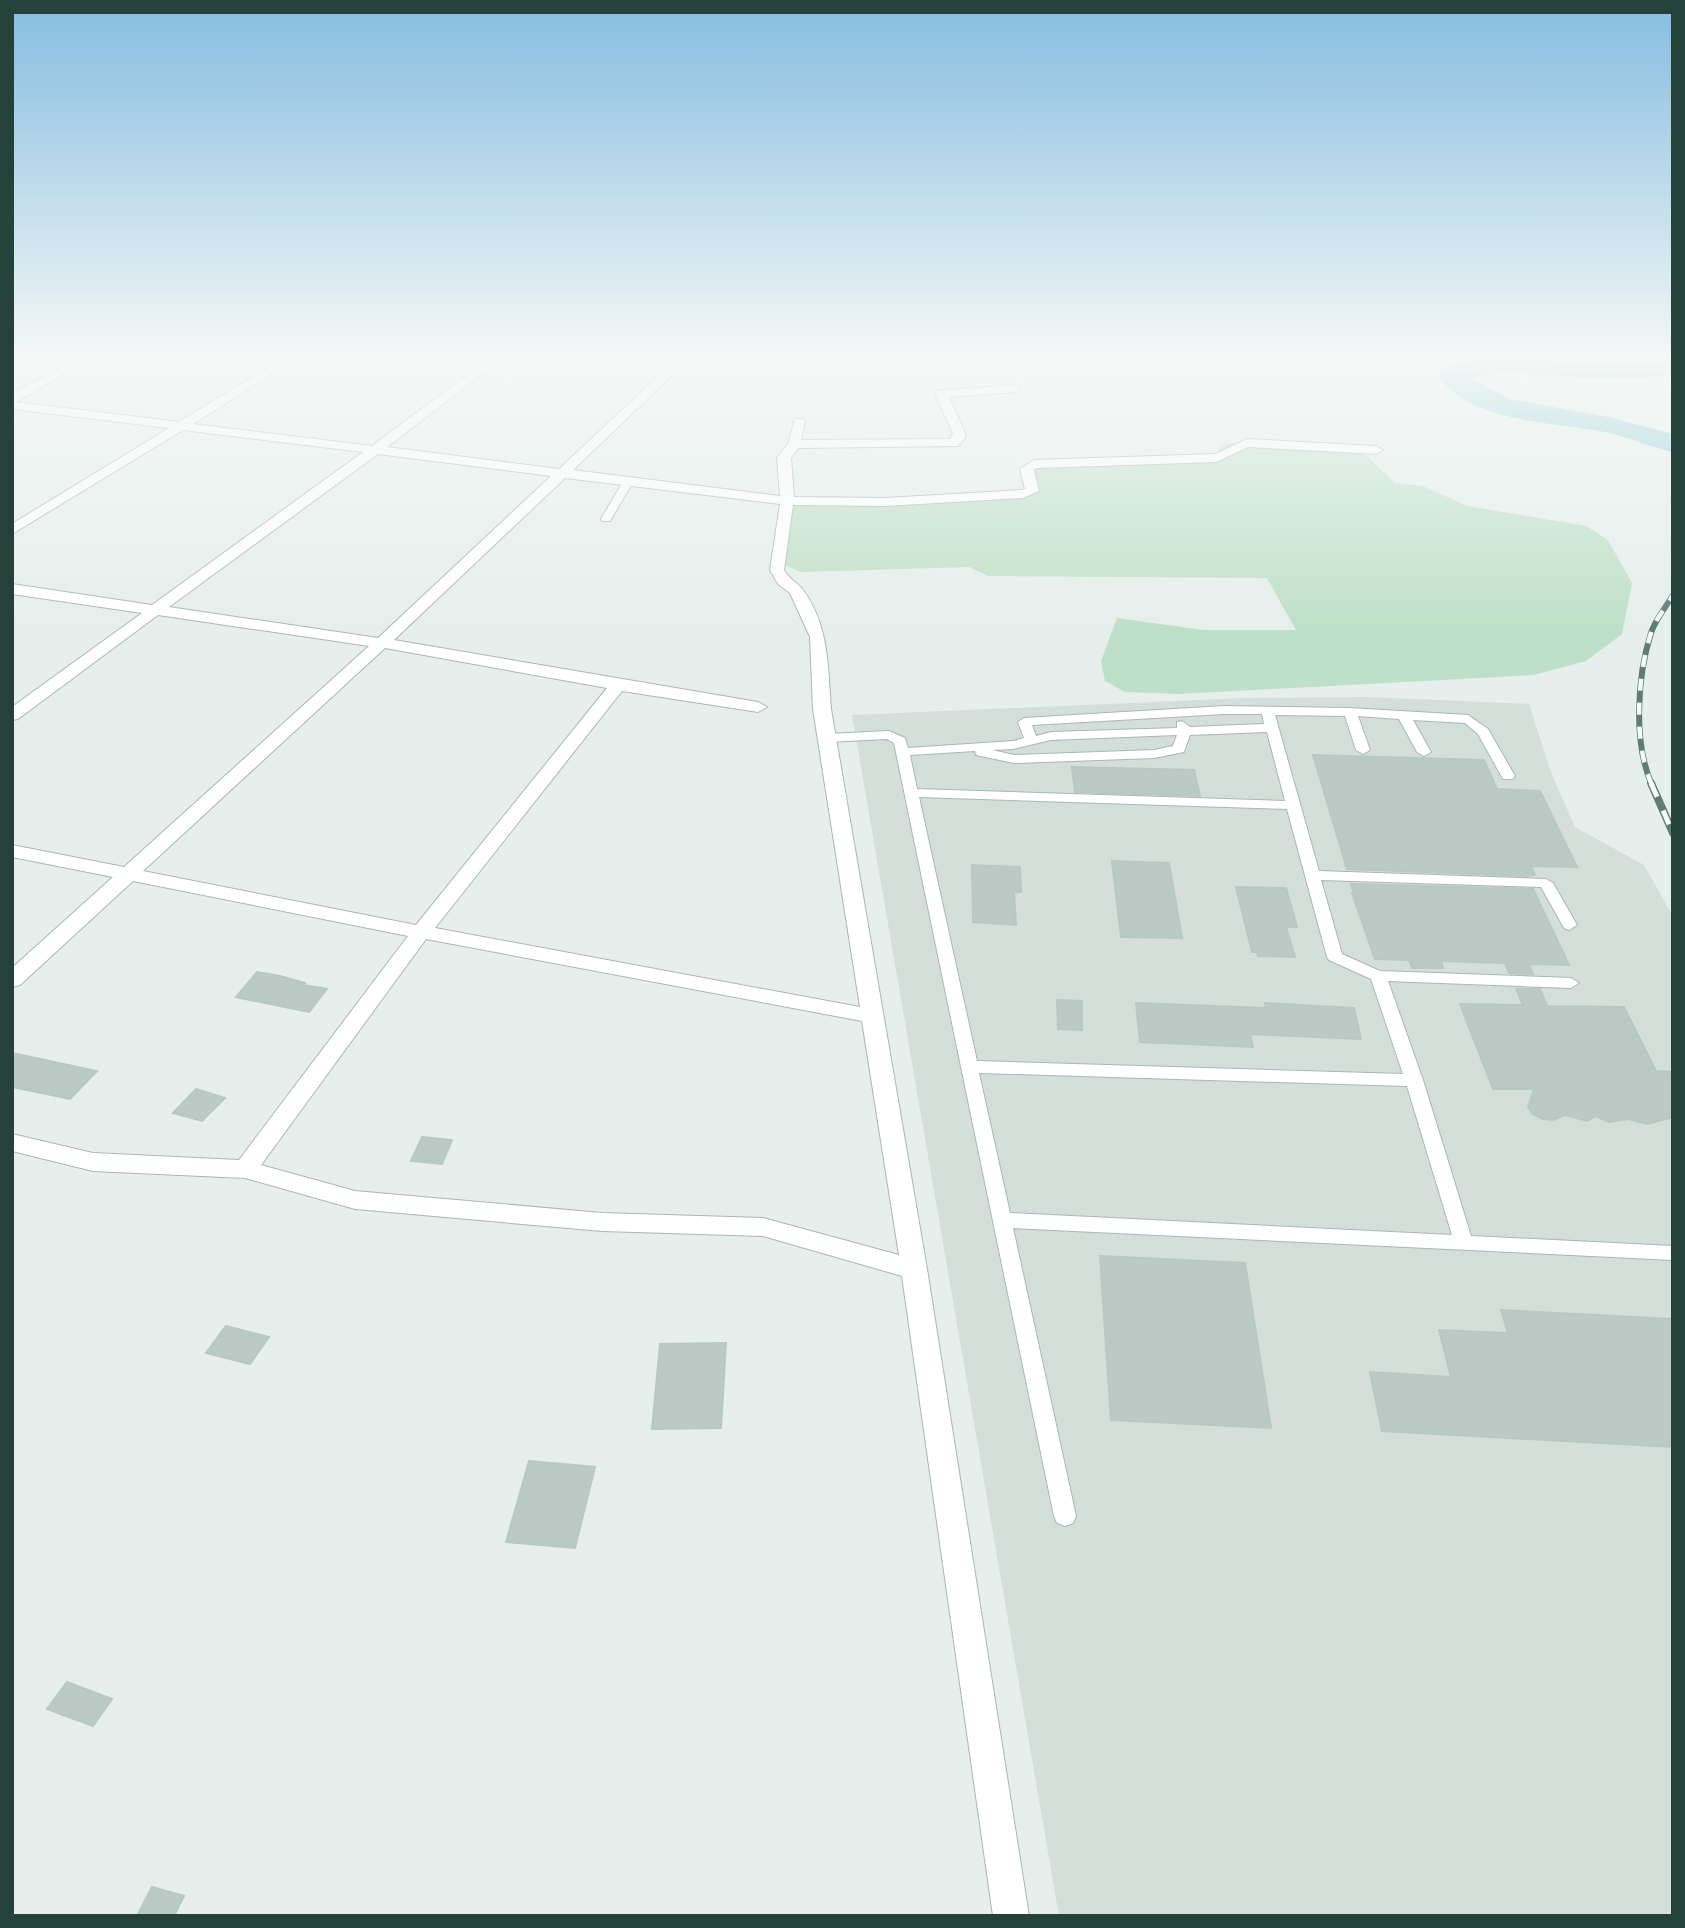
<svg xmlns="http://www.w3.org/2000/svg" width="1685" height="1928" viewBox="0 0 1685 1928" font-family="Overpass,sans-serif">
<rect width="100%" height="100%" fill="#e6efeb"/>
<path fill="#d4dfda" d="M1368 697 1529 704 1552 775 1575 827 1644 865 1673 916V1916H1059L852 715 1244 698Z"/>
<path fill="#bfe0c8" d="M1233 443 1360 450 1395 483 1423 486 1467 506 1586 526 1608 540 1632 583 1622 634 1586 661 1534 675 1179 694 1125 692 1105 681 1101 661 1117 618 1203 630H1296L1267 578 988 576 969 567 800 572 777 561 789 500 1025 495 1021 467 1033 462 1215 457 1221 446Z"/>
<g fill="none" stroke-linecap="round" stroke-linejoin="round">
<path fill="#8ec9d4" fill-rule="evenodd" d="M1503 357 1601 364 1673 360V376L1601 379 1503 372 1469 378 1510 399 1608 417 1673 434V452C1650 447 1628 437 1605 432 1555 422 1470 423 1438 376 1449 360 1485 359 1503 357Z"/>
</g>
<path fill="#bbcac4" stroke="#b8c9c2" stroke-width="2" d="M1313 755 1484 760 1497 789 1540 791 1577 867 1531 866 1535 875 1526 876 1347 869Z
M1072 767 1194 770 1200 796 1075 792Z
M1112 861 1169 863 1182 938 1121 937Z
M972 865 1020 867 1021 892H1014L1016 925 973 922Z
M1351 884 1533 889 1569 965 1529 964 1533 974 1509 973 1505 963 1441 961 1443 968H1412L1409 960 1375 959 1352 893H1354Z
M1236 887 1286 888 1297 927H1286L1295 957 1258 956 1257 952H1252Z
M257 972 280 976 305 983 303 985 327 989 309 1012 236 997Z
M1516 989H1540L1547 1006 1624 1007 1656 1071 1673 1072V1117L1647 1124 1628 1119 1609 1122 1596 1116 1587 1121 1565 1115 1553 1120 1543 1119 1533 1114 1528 1107 1534 1089H1493L1460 1004 1523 1005Z
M1057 1000 1082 1001V1030L1058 1029Z
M1136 1003 1266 1008 1265 1003 1354 1008 1361 1039 1250 1034 1253 1047 1140 1042Z
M12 1053 97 1071 70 1099 12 1087Z
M196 1089 225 1098 202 1121 173 1113Z
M422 1137 452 1140 442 1164 411 1161Z
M1100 1256 1245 1263 1271 1428 1111 1420Z
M1501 1310 1673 1319V1447L1382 1431 1370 1372 1451 1377 1439 1330 1508 1333Z
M226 1326 269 1337 250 1364 206 1353Z
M726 1343 721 1428 652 1429 660 1344Z
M529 1461 595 1467 575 1548 506 1542Z
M67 1682 112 1699 93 1726 47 1709Z
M152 1887 184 1896 174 1916H137Z"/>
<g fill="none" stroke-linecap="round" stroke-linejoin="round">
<defs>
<path id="service" d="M624 480 633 482 610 521H602L601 519Z
M1224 706 1350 708 1468 715 1488 729 1515 776 1513 779H1503L1478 734 1465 723 1413 720 1431 752 1424 756 1417 752 1399 719 1358 716 1370 750 1363 754 1356 750 1345 716 1275 715 1319 871 1546 879 1553 883 1577 925 1569 930 1564 928 1541 887 1321 880 1342 954 1380 971 1571 978 1579 983 1571 988 1388 981 1423 1080 1471 1236 1673 1246V1260L1013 1228 1076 1516 1073 1523 1065 1526 1057 1523 1054 1516 894 743 887 739 827 742 820 738 827 734 889 731 905 738 908 748 1013 741 1024 738 1018 722 1024 718ZM1224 714H1262L1264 724 1190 727 1182 721 1177 722V728L1051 732 1036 736 1032 725ZM1267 732 1285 801 917 789 910 755 975 751 976 755 1014 763 1154 758 1184 752 1190 735ZM1177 735 1173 746 1154 750 1014 755 992 750 1013 749 1051 740ZM919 797 1287 809 1327 957 1329 960 1371 979 1403 1074 977 1061ZM979 1073 1407 1086 1452 1235 1010 1213Z"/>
<path id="minor" d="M285 357H299L193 424 372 446 491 357H504L387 447 559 469 679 357H691L573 470 780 496 777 458 788 444 795 419H803L805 422 801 440 950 439 953 433 935 394 937 391 1013 385 1019 389 1017 392 949 397 965 433V438L958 446 798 448 791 458 794 497 885 498 1022 490 1025 489 1020 469 1034 460 1216 454 1247 439 1376 446 1383 450 1376 454 1248 447 1216 462 1037 468 1034 470 1039 491 1023 498 885 506 793 505 784 570C789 579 797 582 803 590 829 625 828 667 831 709L927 1269 1029 1916H993L902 1276 763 1236 602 1231 355 1209 245 1178 93 1171 12 1151V1134L93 1153 239 1160 408 936 133 881 20 985 12 987V968L113 877 12 857V845L124 867 369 646 158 615 18 719 12 720V707L142 613 12 594V584L152 605 363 452 183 430 12 534V524L169 428 12 409V394L75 360 81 363 79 365 16 402 179 422ZM378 454 551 476 378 638 169 607ZM565 478 780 504 770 570 778 584 790 593 810 637 813 709 860 1007 435 928 622 691 758 712 767 707 758 702 394 640ZM385 648 607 688 416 925 143 871ZM426 939 862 1021 899 1255 763 1218 602 1213 355 1191 261 1165Z"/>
</defs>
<use href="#service" stroke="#a8b8b2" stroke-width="2"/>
<use href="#minor" stroke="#a8b8b2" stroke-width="2"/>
<use href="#service" fill="#fff" fill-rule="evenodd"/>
<use href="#minor" fill="#fff" fill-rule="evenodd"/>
<defs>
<path id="rail-far1" d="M1652 785C1633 743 1637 677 1651 633 1655 620 1666 607 1673 595"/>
<path id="rail" d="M1651 783 1673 833"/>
</defs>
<use href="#rail-far1" stroke="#5f7d75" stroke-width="6"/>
<use href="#rail" stroke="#5f7d75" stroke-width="8"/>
<use href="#rail-far1" stroke="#f7fbf9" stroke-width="4.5" stroke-dasharray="12" stroke-linecap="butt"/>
<use href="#rail" stroke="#f7fbf9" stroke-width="5" stroke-dasharray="15" stroke-linecap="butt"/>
</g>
<linearGradient id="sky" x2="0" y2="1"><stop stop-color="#84bce0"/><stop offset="0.57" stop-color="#f4f8f6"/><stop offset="1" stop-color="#f4f8f6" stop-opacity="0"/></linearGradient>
<rect width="1685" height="627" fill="url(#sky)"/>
<rect width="1685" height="1928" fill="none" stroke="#24423a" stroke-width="28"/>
</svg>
